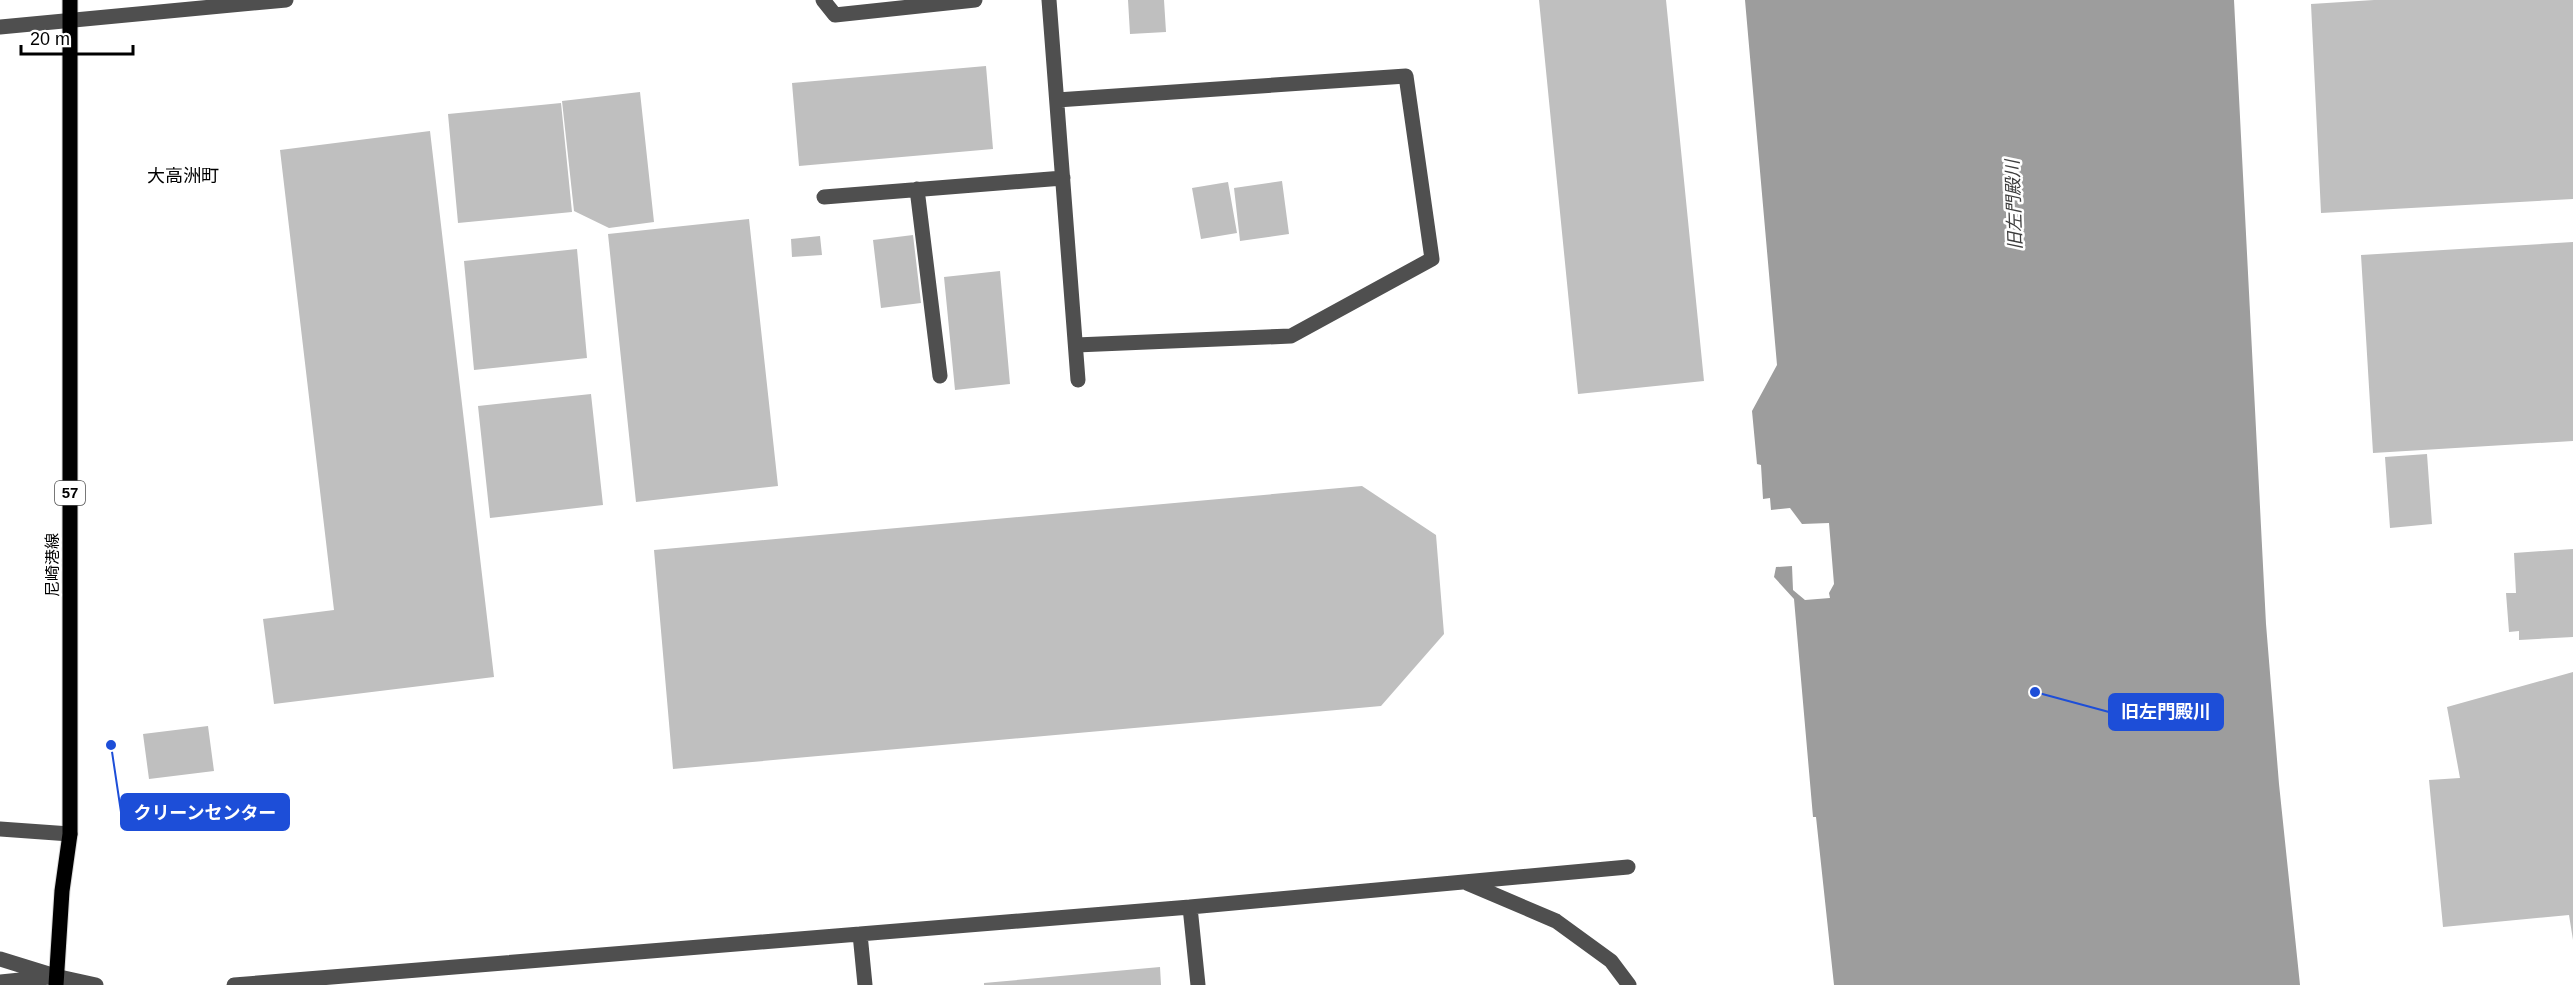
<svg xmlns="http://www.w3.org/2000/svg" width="2573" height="985" viewBox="0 0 2573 985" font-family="Helvetica,'Noto Sans JP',sans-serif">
<rect width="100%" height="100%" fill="#fff"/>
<path fill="#9d9d9d" d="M1745 0H2234L2266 624 2279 784 2300 985H1834L1816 817H1813L1794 599 1774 577 1776 567 1792 566 1793 590 1805 600 1830 598 1829 593 1834 584 1829 523 1802 524 1790 508 1771 510 1770 498 1763 499 1761 465 1757 464 1752 411 1777 365Z"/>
<path fill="#bfbfbf" d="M1128 0H1164L1166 32 1130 34Z
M1539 0H1666L1704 381 1578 394Z
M2374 0H2573V199L2321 213 2311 4Z
M986 66 993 149 799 166 792 83Z
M640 92 654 222 609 228 574 211 562 101Z
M561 103 572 212 458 223 448 114Z
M430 131 494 677 274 704 263 619 334 610 280 150Z
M1282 181 1289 234 1240 241 1234 188Z
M1228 182 1237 233 1201 239 1192 188Z
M749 219 778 486 636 502 608 234Z
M913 235 921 303 881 308 873 240Z
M820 236 822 255 792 257 791 239Z
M2573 242V441L2373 453 2361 255Z
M577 249 587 358 474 370 464 261Z
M1000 271 1010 384 955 390 944 277Z
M591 394 603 505 490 518 478 406Z
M2427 454 2432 524 2390 528 2385 457Z
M1362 486 1436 535 1444 634 1381 706 673 769 654 550Z
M2573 549V637L2519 640V631L2509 632 2506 593H2516L2514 553Z
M2573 672V940L2569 915 2443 927 2429 780 2460 778 2447 707Z
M208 726 214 771 149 779 143 734Z
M1160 967 1161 985H984V983Z"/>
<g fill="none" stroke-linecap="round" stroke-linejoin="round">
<defs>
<path id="major" d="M56 985 62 891 70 834V0"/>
</defs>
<use href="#major" stroke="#dbdbdb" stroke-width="17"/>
<path stroke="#4f4f4f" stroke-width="15" d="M823 0 835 15 975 0
M1049 0 1078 380
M0 27 286 0
M1057 100 1406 76 1432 259 1291 336 1076 345
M917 189 940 376
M824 197 1063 178
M0 829 70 834
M1467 883 1556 921 1611 961 1629 985
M1190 907 1198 985
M860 934 865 985
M0 959 55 976 96 985
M0 982 50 977
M234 985 1190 907 1628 867"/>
<use href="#major" stroke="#000" stroke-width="15"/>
</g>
<g text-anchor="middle" stroke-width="5" stroke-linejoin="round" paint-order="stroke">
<rect fill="#fff" stroke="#4c4c4c" stroke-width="1.5" x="55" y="481" width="30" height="24" rx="4.5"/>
<g font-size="15" font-weight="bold" fill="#000">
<text x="70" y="498">57</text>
</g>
<g font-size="16" fill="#000" stroke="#fff">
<text transform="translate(52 565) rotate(-90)" y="6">尼崎港線</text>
</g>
<g font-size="18" fill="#000" stroke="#fff">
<text x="183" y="182">大高洲町</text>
</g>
<g font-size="18" font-style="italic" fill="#3e3e3e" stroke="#fff">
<text transform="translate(2014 205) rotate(-92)" y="6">旧左門殿川</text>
</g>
</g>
<path fill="none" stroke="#1d4ed8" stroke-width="2" d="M2035 692L2109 712M111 745L121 812"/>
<g fill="#1d4ed8" stroke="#fff" stroke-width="2">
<circle cx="2035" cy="692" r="6"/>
<circle cx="111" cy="745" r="6"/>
</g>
<g fill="#1d4ed8" stroke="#1d4ed8" stroke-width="2">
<rect x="2109" y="694" width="114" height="36" rx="6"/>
<rect x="121" y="794" width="168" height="36" rx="6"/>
</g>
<g font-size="18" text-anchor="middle" font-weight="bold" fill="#fff">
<text x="2166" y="718">旧左門殿川</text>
<text x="205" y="819">クリーンセンター</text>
</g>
<path d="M21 45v9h112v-9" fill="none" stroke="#000000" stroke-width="3"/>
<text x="30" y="45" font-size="18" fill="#000000" stroke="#ffffff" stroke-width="4.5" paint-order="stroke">20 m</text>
</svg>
